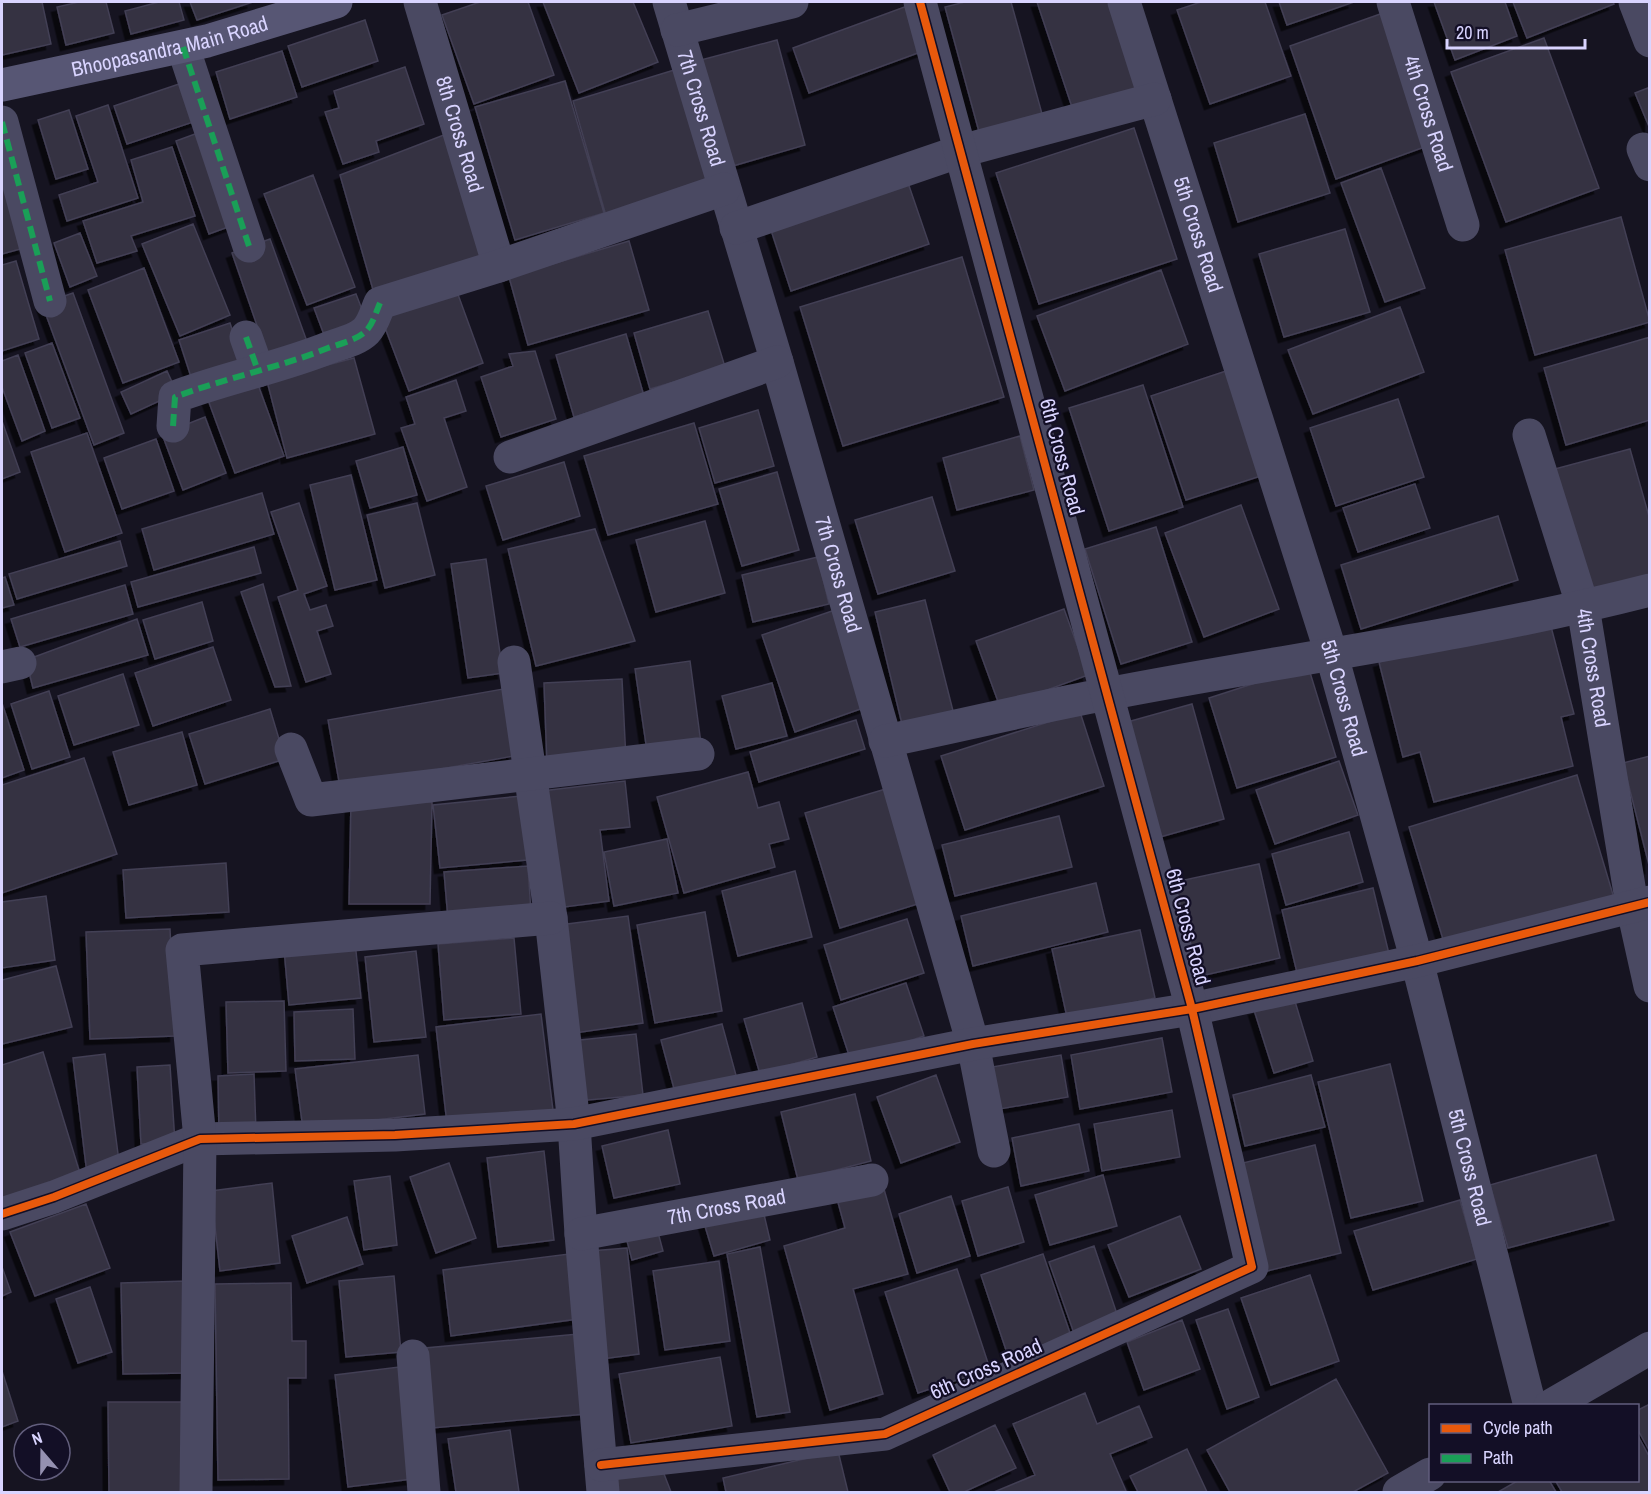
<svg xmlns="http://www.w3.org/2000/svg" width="1651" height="1494" viewBox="0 0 1651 1494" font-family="'Archivo Narrow',sans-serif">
<defs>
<filter id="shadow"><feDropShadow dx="-5.5" dy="5.5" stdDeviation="0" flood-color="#0009"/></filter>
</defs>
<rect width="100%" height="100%" fill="#161421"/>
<path fill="#343243" stroke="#433f54" stroke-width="1.5" filter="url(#shadow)" d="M2 2H42L51 44 2 55Z
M79 2H106L114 33 66 45 57 7Z
M159 2H179L184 20 131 34 125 11Z
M190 2H253L197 20Z
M480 2H528L554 75 474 104 442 15Z
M543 2H633L658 62 579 93Z
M965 2H1011L1044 121 981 139 945 7Z
M1037 2H1117L1146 92 1075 116Z
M1201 2H1265L1291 76 1210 104 1177 10Z
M1279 2H1354L1287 25Z
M1434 2H1505L1517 36 1455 60Z
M1513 2H1613L1614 4 1527 38Z
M910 5 926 50 809 93 793 48Z
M1383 13 1430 145 1336 179 1290 46Z
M365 20 378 61 302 87 288 46Z
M1544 38 1599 188 1506 222 1451 72Z
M777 40 805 145 726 168 697 61Z
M282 51 297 97 230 119 216 72Z
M405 67 424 124 376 141 379 152 343 164 325 112 339 108 334 91Z
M684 67 718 182 606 216 573 101Z
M188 81 202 119 127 144 114 106Z
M565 81 604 213 515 240 475 107Z
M1650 87V129L1635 93Z
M108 105 138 198 67 221 59 195 98 182 76 116Z
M69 110 88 169 56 179 38 120Z
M1305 114 1330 193 1238 222 1214 143Z
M1134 128 1177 259 1039 304 996 173Z
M206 130 239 223 209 234 176 141Z
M449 133 489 260 374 293 340 175Z
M172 147 195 216 131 236 137 251 97 263 83 221 143 202 131 160Z
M2 160 24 248 2 254Z
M1381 168 1425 288 1385 302 1341 183Z
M313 175 355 287 307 305 264 194Z
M906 177 929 244 791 291 769 224Z
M1621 217 1650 322 1535 355 1505 250Z
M193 224 230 315 180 336 142 244Z
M1345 229 1370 312 1284 337 1259 254Z
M80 233 97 276 70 287 54 243Z
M270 239 310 350 270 363 232 253Z
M629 241 649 310 528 345 509 277Z
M962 257 1004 397 843 446 800 307Z
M16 261 39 339 2 351V265Z
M144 268 179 362 123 383 88 290Z
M1161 270 1188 344 1065 391 1037 316Z
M456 289 483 363 409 391 381 317Z
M73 293 124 433 94 445 42 304Z
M356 294 368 325 326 340 314 308Z
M1400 307 1424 372 1313 414 1288 350Z
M708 311 725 367 650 389 634 333Z
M230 323 245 369 194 386 179 340Z
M626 334 644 396 574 417 556 355Z
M1650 337V420L1566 445 1544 368Z
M52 343 80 418 52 428 25 353Z
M535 351 556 419 501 437 481 377 513 366 509 354Z
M18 355 45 431 22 441 2 387V361Z
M354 358 375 434 287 458 267 381Z
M1232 369 1267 474 1186 500 1151 396Z
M167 371 177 393 131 414 121 392Z
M256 379 284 456 235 473 207 397Z
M456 380 466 411 444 418 467 487 427 501 401 428 415 424 406 397Z
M1143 385 1183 507 1109 531 1069 408Z
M1398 399 1424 477 1336 506 1310 428Z
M758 410 774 466 715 483 699 428Z
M205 417 226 473 183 490 162 434Z
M2 421 20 472 2 479Z
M694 423 718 504 608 535 584 456Z
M87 433 122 533 65 552 31 452Z
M1020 436 1034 490 957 510 943 458Z
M156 439 174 491 122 509 104 458Z
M403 447 417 495 370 508 356 461Z
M1630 449 1650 520V579L1586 596 1551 470Z
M564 462 580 516 503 540 486 486Z
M777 472 799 550 742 566 719 489Z
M351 475 377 580 335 590 310 485Z
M1415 484 1430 528 1358 552 1343 508Z
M262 493 274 534 154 570 142 529Z
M932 497 955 571 878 594 855 520Z
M299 503 327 586 304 594 310 610 326 605 333 626 317 631 331 674 306 682 278 597 298 590 271 512Z
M417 503 435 575 385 588 367 515Z
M1241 505 1279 609 1204 637 1165 533Z
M1498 516 1518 580 1361 629 1341 565Z
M705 521 725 593 656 612 636 540Z
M1156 527 1192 642 1121 664 1085 549Z
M595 529 635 641 536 666 508 549Z
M120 541 127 566 17 599 9 574Z
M254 547 261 573 138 607 131 582Z
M818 557 829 604 753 622 742 575Z
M486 559 503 673 468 678 451 564Z
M5 577 14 605 2 608V578Z
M263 584 291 686 275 687 241 592Z
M125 585 133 614 20 647 11 619Z
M925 600 953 711 902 724 875 612Z
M202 602 213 641 155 659 143 620Z
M1064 609 1088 675 1000 707 976 641Z
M835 610 869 706 795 732 762 635Z
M137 619 148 655 33 688 26 660Z
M1549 619 1574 714 1561 717 1573 766 1434 802 1420 752 1403 757 1379 662Z
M213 647 231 700 153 726 135 673Z
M690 661 702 751 648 758 635 669Z
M1308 666 1336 757 1237 788 1209 698Z
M123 674 139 725 74 745 58 696Z
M622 679 626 760 547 765 544 683Z
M772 683 787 736 736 749 722 696Z
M503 689 514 756 340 787 328 720Z
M49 691 70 757 32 769 11 704Z
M2 703 24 770 2 778Z
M1192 704 1224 819 1153 839 1120 724Z
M270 709 285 759 205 784 189 734Z
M1080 712 1104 786 965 830 941 756Z
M856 720 865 749 759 782 750 752Z
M182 732 197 785 129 805 113 752Z
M1650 756V869L1623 763Z
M84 758 117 854 2 893V785Z
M1339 761 1358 815 1275 844 1256 790Z
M748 772 758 808 779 802 789 839 769 844 775 867 684 893 657 797Z
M1577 775 1614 898 1446 949 1409 827Z
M625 781 630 827 600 830 609 901 557 908 542 791Z
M889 788 924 902 840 928 805 813Z
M521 796 527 860 440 868 433 805Z
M351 801 432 802 430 904H349Z
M1059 816 1072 867 955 896 942 845Z
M1349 832 1363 882 1286 905 1272 854Z
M667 839 678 893 614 906 604 852Z
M226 863 229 912 126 918 123 870Z
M1259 864 1280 958 1196 977 1175 882Z
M528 866 531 913 448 919 444 872Z
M795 871 812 937 738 956 722 891Z
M1096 883 1108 932 973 966 961 916Z
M1373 888 1390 958 1299 981 1282 910Z
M46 896 55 960 2 968V902Z
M705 912 722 1011 655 1023 637 925Z
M628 916 643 1023 575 1033 560 925Z
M907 919 924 973 841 1000 824 945Z
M170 929 175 1036 90 1039 86 932Z
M1140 930 1155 998 1067 1017 1052 949Z
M514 938 521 1014 444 1020 438 944Z
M355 942 361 998 289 1005 284 949Z
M416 951 426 1037 374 1042 365 957Z
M56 966 72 1027 2 1044V980Z
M906 983 924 1036 851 1061 833 1007Z
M1294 998 1313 1061 1274 1073 1254 1010Z
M284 1001 286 1071 228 1073 226 1002Z
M802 1003 817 1057 760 1074 744 1019Z
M353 1009 355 1059 295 1061 294 1012Z
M541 1014 553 1110 447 1124 436 1027Z
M722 1024 737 1079 676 1096 661 1040Z
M636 1034 643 1095 577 1101 571 1041Z
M1162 1038 1172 1092 1080 1109 1071 1055Z
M43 1052 82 1180 2 1204V1065Z
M105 1054 120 1169 87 1174 73 1058Z
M418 1055 425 1114 303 1129 295 1069Z
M1061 1055 1068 1097 1000 1109 992 1067Z
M1390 1064 1423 1201 1351 1218 1318 1082Z
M170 1065 175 1143 141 1144 137 1067Z
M254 1074 256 1132 219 1133 218 1076Z
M936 1075 960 1142 901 1163 877 1097Z
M1311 1075 1325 1127 1245 1146 1233 1095Z
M855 1094 871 1161 798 1180 781 1112Z
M1172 1110 1180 1157 1102 1171 1094 1124Z
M1079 1124 1089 1171 1021 1186 1012 1138Z
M668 1130 680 1184 614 1198 602 1146Z
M1315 1145 1341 1253 1267 1271 1243 1163Z
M544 1151 554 1240 498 1247 487 1158Z
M1596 1155 1614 1220 1508 1248 1490 1185Z
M449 1163 476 1238 436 1253 410 1177Z
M1103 1175 1117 1226 1050 1245 1035 1195Z
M390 1176 397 1245 364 1250 354 1181Z
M882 1182 908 1274 853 1289 883 1394 830 1410 784 1246 845 1228 836 1195Z
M272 1183 280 1263 220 1271 211 1191Z
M1008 1187 1024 1242 978 1256 962 1201Z
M951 1196 970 1256 917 1273 899 1214Z
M1460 1200 1477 1259 1373 1290 1354 1231Z
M86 1204 110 1268 35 1296 10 1232Z
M762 1206 770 1240 714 1256 702 1216Z
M1180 1216 1201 1269 1129 1297 1108 1245Z
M347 1217 363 1264 307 1283 292 1236Z
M656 1225 663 1251 632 1260 625 1233Z
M1094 1246 1119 1320 1075 1336 1049 1262Z
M760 1247 790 1412 757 1417 727 1254Z
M627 1248 639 1354 602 1359 590 1251Z
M569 1254 578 1319 451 1336 443 1270Z
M1043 1254 1071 1336 1008 1356 981 1275Z
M719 1261 730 1341 665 1350 653 1271Z
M2 1267 11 1292 2 1296Z
M957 1269 990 1369 918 1393 885 1292Z
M1310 1275 1339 1361 1271 1385 1241 1298Z
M394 1276 401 1352 346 1357 339 1281Z
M187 1281 188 1373 123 1374 121 1283Z
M288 1283H291L292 1341H306V1378H288L289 1479 218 1480 215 1284Z
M90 1287 112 1352 78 1363 56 1299Z
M1228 1309 1259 1397 1227 1409 1196 1320Z
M1182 1320 1200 1369 1144 1390 1127 1342Z
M578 1334 586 1414 432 1428 425 1348Z
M720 1357 732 1426 631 1443 619 1374Z
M399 1367 412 1479 348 1487 335 1375Z
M2 1371 18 1421 2 1427Z
M1336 1379 1388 1473 1353 1492H1230L1207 1450Z
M1085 1393 1097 1424 1139 1406 1152 1437 1110 1454 1126 1491 994 1492 1035 1475 1013 1424Z
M108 1402H187V1492H109Z
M1650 1404V1452L1638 1430V1410Z
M995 1425 1016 1468 964 1492H950L933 1455Z
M510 1430 519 1492H456L448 1439Z
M1638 1436 1650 1458V1492H1562L1555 1480H1638Z
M1187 1449 1207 1492H1138L1130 1476Z
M838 1451 848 1492H726L723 1478Z
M659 1461 671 1492H609L605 1481Z
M1519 1480H1549L1556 1492H1498Z"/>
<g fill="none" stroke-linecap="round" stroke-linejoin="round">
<g stroke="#4a4962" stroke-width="33">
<path id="s1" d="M420 2 499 266"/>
<path id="s2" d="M669 2 777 362 973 1044 994 1151"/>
<path id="s3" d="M1124 2 1332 656 1417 961 1530 1406"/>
<path id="s4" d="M1393 2 1463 225"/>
<path d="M1635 2 1650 41"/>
<path d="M677 30 792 2"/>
<path d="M183 47 249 246"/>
<path d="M2 122 50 301"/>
<path d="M1643 149 1650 165"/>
<path d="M736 228 961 151 1155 99"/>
<path d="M246 337 258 371"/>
<path d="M173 426 175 397C225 378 278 368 328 348 339 344 357 340 366 331 373 324 376 312 380 303L499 266 724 189"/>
<path id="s5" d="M1529 435 1583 607 1632 905 1650 986"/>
<path d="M510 457 777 362"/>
<path d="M514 662 551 918 574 1124 581 1234 603 1492"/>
<path d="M2 667 20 663"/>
<path d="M885 741C959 726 1032 708 1107 694 1287 659 1471 636 1650 590"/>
<path d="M291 749 311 800 698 754"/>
<path d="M2 1214 54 1197 200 1139 395 1135 574 1124 973 1044 1192 1009 1417 961 1650 902"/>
<path id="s6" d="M581 1234 872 1180"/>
<path d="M413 1356 424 1492"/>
<path d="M1550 1406 1650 1348"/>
<path d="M601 1465 885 1434 1252 1267 1192 1009 920 2"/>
<path d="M196 1492 200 1139 182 950 551 918"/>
<path d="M1399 1492 1430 1474"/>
</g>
<path stroke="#575674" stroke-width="33" id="s7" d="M2 85 207 41 336 2"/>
<path stroke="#1a9f57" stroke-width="6" stroke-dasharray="12 6" stroke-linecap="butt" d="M183 47 249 246
M2 122 50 301
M246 337 258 371
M173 426 175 397C225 378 278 368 328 348 339 344 357 340 366 331 373 324 376 312 380 303"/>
<defs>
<path id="cycleway" d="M2 1214 54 1197 200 1139 395 1135 574 1124 973 1044 1192 1009 1417 961 1650 902
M601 1465 885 1434 1252 1267 1192 1009 920 2"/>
</defs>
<use href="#cycleway" stroke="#130f26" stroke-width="11"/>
<use href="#cycleway" stroke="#e8590c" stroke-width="8"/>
</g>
<g text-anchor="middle" stroke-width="4.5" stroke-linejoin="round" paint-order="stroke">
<g font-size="21" fill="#d9d4ff" stroke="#130f26">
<text dy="7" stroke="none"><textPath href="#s7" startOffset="172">Bhoopasandra Main Road</textPath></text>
<text dy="7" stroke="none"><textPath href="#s2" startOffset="111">7th Cross Road</textPath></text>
<text dy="7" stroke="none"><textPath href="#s4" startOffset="117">4th Cross Road</textPath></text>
<text dy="7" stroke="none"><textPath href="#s1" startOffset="138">8th Cross Road</textPath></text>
<text dy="7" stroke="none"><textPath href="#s3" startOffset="244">5th Cross Road</textPath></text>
<text transform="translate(1062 457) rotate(75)" y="7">6th Cross Road</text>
<text dy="7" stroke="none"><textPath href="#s2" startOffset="597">7th Cross Road</textPath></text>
<text dy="7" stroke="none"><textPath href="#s5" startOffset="242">4th Cross Road</textPath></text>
<text dy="7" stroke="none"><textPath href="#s3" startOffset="730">5th Cross Road</textPath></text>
<text transform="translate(1188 927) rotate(75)" y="7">6th Cross Road</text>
<text dy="7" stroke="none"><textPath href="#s3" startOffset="1216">5th Cross Road</textPath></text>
<text dy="7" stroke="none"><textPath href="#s6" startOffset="148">7th Cross Road</textPath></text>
<text transform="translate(986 1369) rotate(-24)" y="7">6th Cross Road</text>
</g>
</g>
<rect width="1651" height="1494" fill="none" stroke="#d9d4ff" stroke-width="6"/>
<rect x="1429" y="1404" width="210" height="78" fill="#130f26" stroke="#625e7d" stroke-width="1.5"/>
<rect x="1441" y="1424" width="30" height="9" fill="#e8590c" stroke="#625e7d" stroke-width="1.5"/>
<text x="1483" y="1434" font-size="18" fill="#d9d4ff">Cycle path</text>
<rect x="1441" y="1454" width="30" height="9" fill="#1a9f57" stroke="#625e7d" stroke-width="1.5"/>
<text x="1483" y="1464" font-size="18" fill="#d9d4ff">Path</text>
<g transform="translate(42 1452) rotate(340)"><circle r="28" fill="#130f26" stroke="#625e7d" stroke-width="1.5"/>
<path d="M0-4.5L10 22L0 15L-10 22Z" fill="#9591b1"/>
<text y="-9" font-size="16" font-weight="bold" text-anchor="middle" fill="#d9d4ff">N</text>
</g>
<path d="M1447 39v9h138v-9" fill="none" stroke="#d9d4ff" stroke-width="3"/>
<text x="1456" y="39" font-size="18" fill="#d9d4ff" stroke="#130f26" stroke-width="4.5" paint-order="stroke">20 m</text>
</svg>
